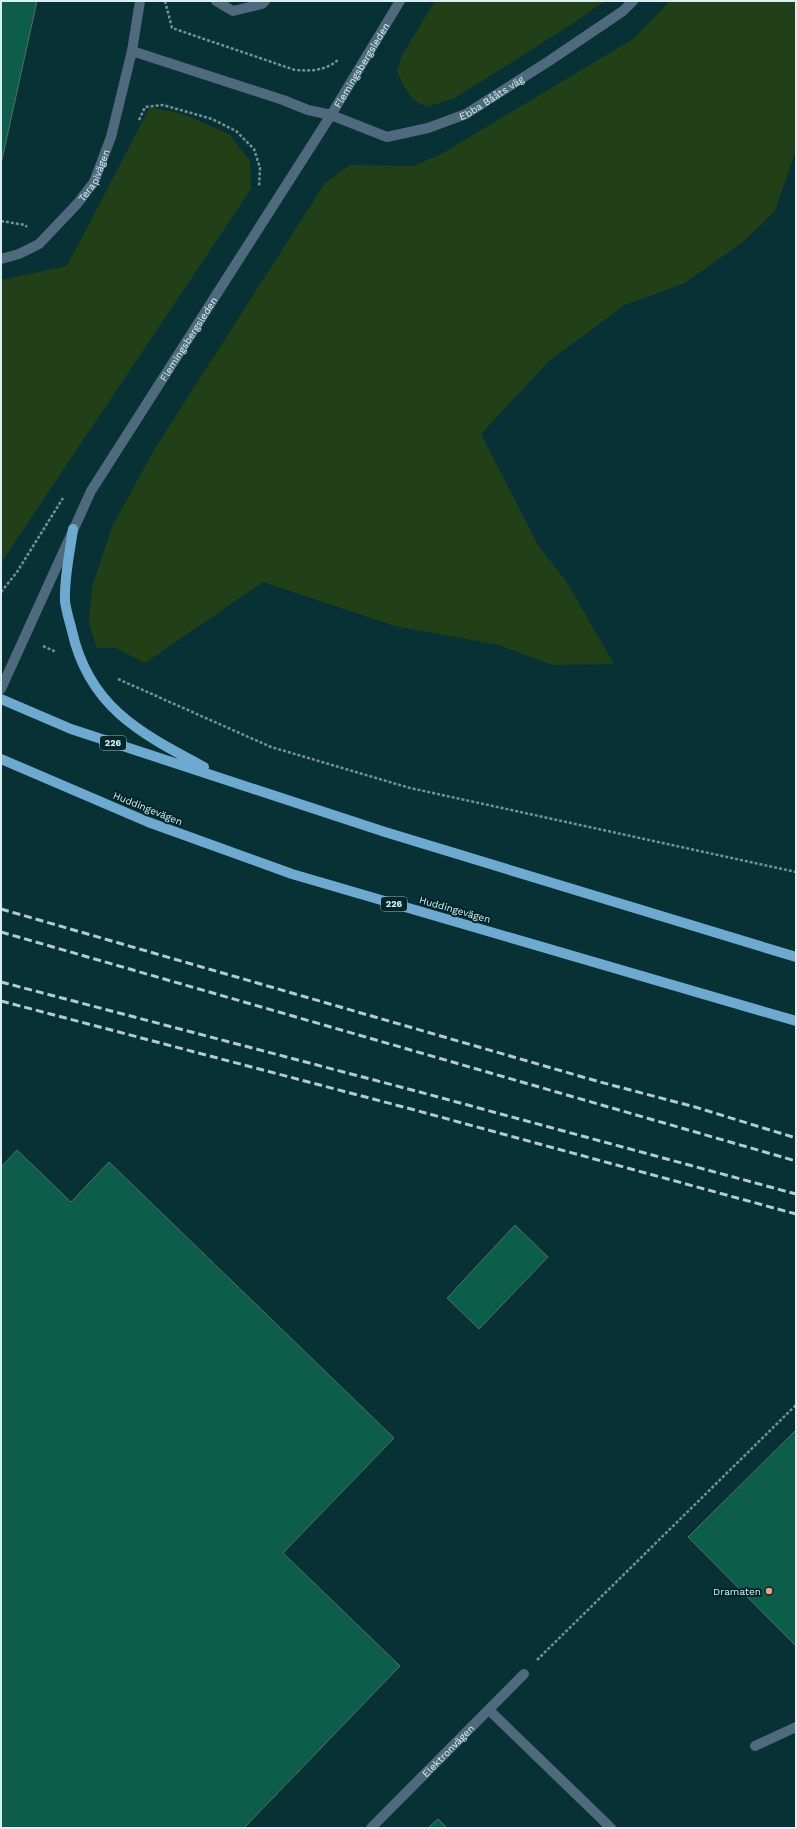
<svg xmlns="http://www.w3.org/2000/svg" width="797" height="1829" viewBox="0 0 797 1829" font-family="'Work Sans',sans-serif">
<rect width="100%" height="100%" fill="#073135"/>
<path fill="#214018" d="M435 1H605L572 24 455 98 427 107 414 100 404 87 397 71 402 55Z
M670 1H796V150L775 211 743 242 685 283 625 305 549 361 481 434 538 545 566 581 614 664 552 665 499 645 395 626 263 582 145 663 116 648H97L89 624 92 587 112 527 154 450 325 183 350 165 414 166 443 153 633 39Z
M150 107 186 115 229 134 250 161 251 189 1 563V280L67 266Z"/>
<path fill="#0d5d4b" stroke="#4f7266" d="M1 1H37L1 164Z
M17 1150 71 1202 109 1162 394 1438 283 1553 400 1666 244 1828H1V1167Z
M515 1225 548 1257 479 1329 447 1298Z
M796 1430V1646L688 1537Z
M438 1819 447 1828H428Z"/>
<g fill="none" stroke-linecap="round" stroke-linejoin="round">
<path stroke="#739296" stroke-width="2.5" stroke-dasharray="3 2" stroke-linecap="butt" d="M165 1 172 28 295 70C312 71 326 71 339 59
M139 120 145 107 163 105 212 119 236 131 254 149 260 168 259 187
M1 221 25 225 27 227
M1 592 17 572 63 498
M43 646 56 652
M118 679 271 747 410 788 796 872
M537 1660 796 1405"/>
<g stroke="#4f6a7d" stroke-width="10">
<path d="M216 1 233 11 262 4 265 1"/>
<path id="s1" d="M132 51 283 100 308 110 331 115 387 137 428 128 466 114 549 61 623 11 633 1"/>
<path id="s2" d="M1 259 19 254 39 244 77 204 94 182 111 137 132 51 140 1"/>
<path id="s3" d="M1 689 91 491 331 115 400 1"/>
<path d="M489 1710 611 1828"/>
<path d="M755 1746 796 1727"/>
<path id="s4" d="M371 1828 524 1674"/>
</g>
<path stroke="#6ea9d0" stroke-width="10" d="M73 529C70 552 64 578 65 601 66 611 70 622 72 631 89 707 140 733 204 767
M1 699 71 729 385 832 796 957
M1 759 148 822 292 874 796 1021"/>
<path stroke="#b2cbce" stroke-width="3" stroke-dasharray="8 4" stroke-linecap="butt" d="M1 909 600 1082 695 1107 796 1138
M1 932 796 1161
M1 982 416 1091 796 1194
M1 1001 411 1109 796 1214"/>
</g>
<circle fill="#f39f83" stroke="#00272b" stroke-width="1.5" cx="769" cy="1591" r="4"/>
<g text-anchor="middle" stroke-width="4" stroke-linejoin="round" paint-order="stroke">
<g fill="#00272b" stroke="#99b3b6" stroke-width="1">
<rect x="100" y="736" width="26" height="14" rx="3"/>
<rect x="381" y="897" width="26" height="14" rx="3"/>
</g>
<g font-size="9" font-weight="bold" fill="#daeff2">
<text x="113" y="746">226</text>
<text x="394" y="907">226</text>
</g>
<g font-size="10" fill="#daeff2" stroke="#00272b">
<text dy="4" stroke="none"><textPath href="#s3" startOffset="722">Flemingsbergsleden</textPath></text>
<text dy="4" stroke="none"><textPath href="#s1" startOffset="382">Ebba Bååts väg</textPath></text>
<text dy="4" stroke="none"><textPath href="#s2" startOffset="130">Terapivägen</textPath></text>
<text dy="4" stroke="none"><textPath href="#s3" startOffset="398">Flemingsbergsleden</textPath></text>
<text transform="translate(148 808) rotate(22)" y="4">Huddingevägen</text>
<text transform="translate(455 909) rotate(16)" y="4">Huddingevägen</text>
<text dy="4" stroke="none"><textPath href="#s4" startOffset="109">Elektronvägen</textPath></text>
</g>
<g font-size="10" fill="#daeff2" stroke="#00272b" text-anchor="end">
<text x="761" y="1595">Dramaten</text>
</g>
</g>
<rect width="797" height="1829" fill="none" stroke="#daeff2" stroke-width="4"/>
</svg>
